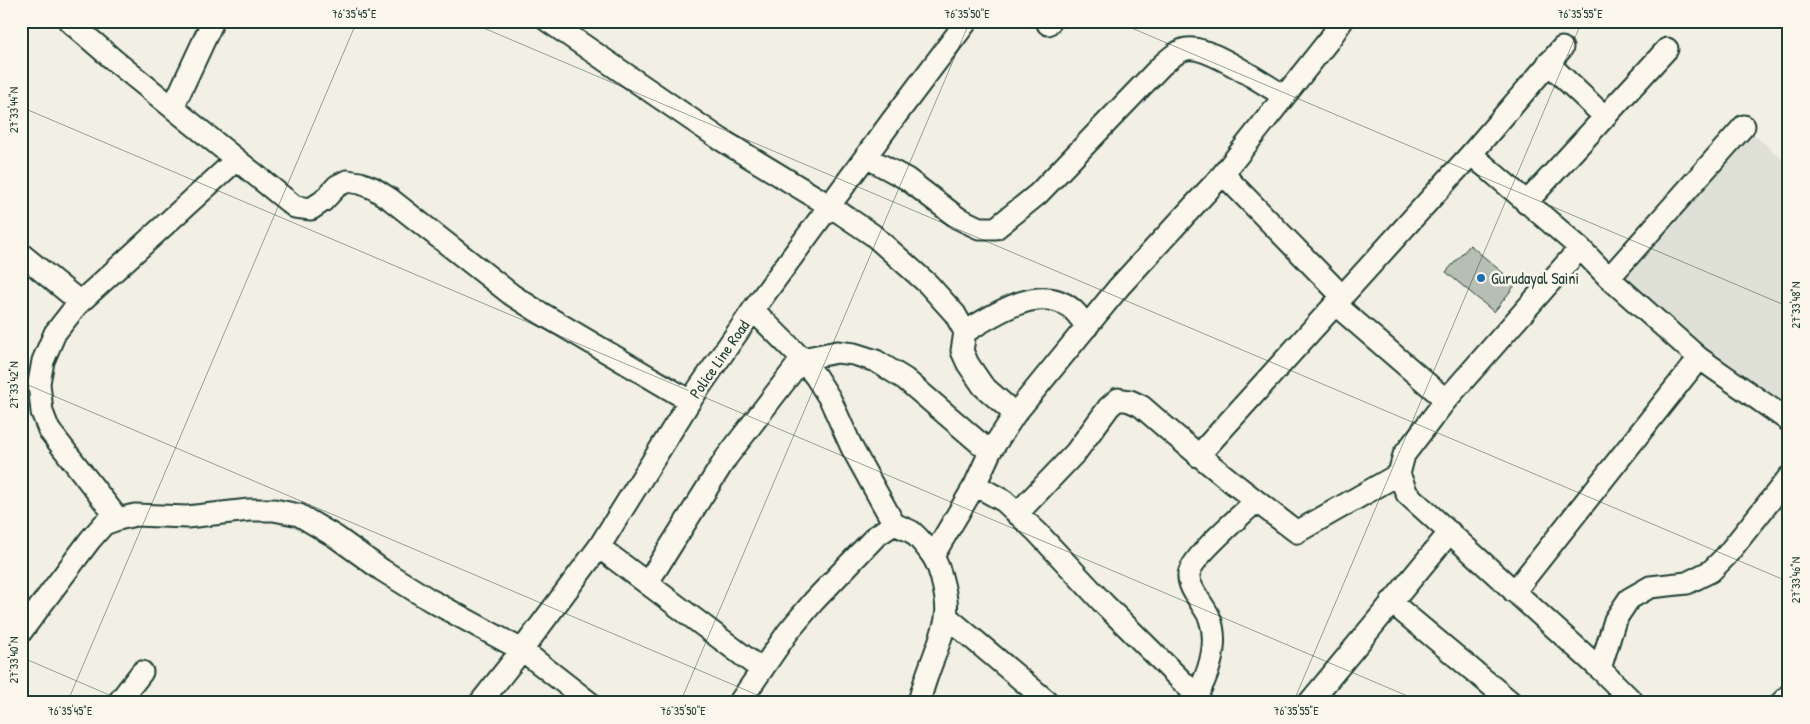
<svg xmlns="http://www.w3.org/2000/svg" width="1810" height="724" viewBox="0 0 1810 724" font-family="'Patrick Hand',sans-serif">
<rect width="100%" height="100%" fill="#f2f0e5"/>
<filter id="ink" filterUnits="userSpaceOnUse"><feTurbulence type="fractalNoise" baseFrequency=".02" numOctaves="2"/><feDisplacementMap in="SourceGraphic" scale="10" xChannelSelector="R" yChannelSelector="G"/><feConvolveMatrix kernelMatrix="1 2 1 2 8 2 1 2 1" color-interpolation-filters="sRGB"/></filter>
<g filter="url(#ink)">
<path fill="#e0e1d6" d="M1744 126 1789 165V438L1609 278Z"/>
<path fill="#b7beb3" stroke="#1f3d34" d="M1470 245 1516 284 1494 312 1446 272Z"/>
<g fill="none" stroke-linecap="round" stroke-linejoin="round">
<defs>
<path id="minor" d="M69 21 115 61 295 207 311 209 323 201 337 186 347 181 360 183 373 188 390 199 512 295 534 309 690 401
M548 21 720 139 830 206 873 235 928 284 955 314 965 332 962 351 968 364 983 386 1015 414
M1048 24 1051 21
M1548 63 1605 117
M173 107 213 21
M1471 154 1580 248 1609 278 1699 358 1789 421
M866 157 907 179 958 218 979 228H996L1038 194 1161 66C1168 60 1178 50 1187 49 1209 45 1265 85 1284 96
M1223 174 1343 297
M1526 203 1667 49
M1580 248 1446 400 1404 455 1399 474 1407 494 1600 669 1633 702
M21 254 80 302
M1609 278 1744 126
M1336 305 1446 400
M753 310 802 359 816 377 830 399 852 448 894 524
M965 332C993 315 1040 282 1072 309 1078 314 1082 321 1087 327
M1198 456 1471 154 1562 48
M975 485 1004 501 1037 532 1105 605 1197 696
M1017 514 1076 452 1109 407 1118 399 1130 401 1141 406C1191 450 1243 492 1297 532L1399 474
M118 519 49 430 42 412 39 383 43 361 55 333 77 305 236 160
M599 547 762 670
M933 556 975 485 990 452 1015 414 1119 287 1223 174 1329 40 1342 21
M648 582 726 458 802 359 837 352 854 354 876 361 905 379 990 452
M1514 592 1699 358
M1391 602 1512 703
M946 616 1049 703
M21 632 90 540 104 524 118 519 135 515 187 517 249 510H274L299 515 336 537 382 570 430 600 522 650 590 703
M1600 669 1615 620 1629 599 1650 587 1687 583 1711 571 1726 556 1789 477
M118 703 142 672
M480 703 522 650 599 547 690 401 753 310 891 122 967 21
M739 703 788 632 814 601 876 536 894 524C900 527 907 529 912 532 919 538 927 548 932 555 941 568 949 603 946 619 940 647 925 674 919 703
M1193 703C1207 678 1220 647 1210 619 1208 613 1204 608 1201 603 1196 595 1188 584 1189 575 1190 558 1242 515 1255 502
M1309 703 1450 532
M1781 703 1789 695"/>
</defs>
<use href="#minor" stroke="#1f3d34" stroke-width="25"/>
<use href="#minor" stroke="#fbf7ec" stroke-width="21"/>
</g>
</g>
<path fill="none" stroke="#1f3d34" stroke-width="1" stroke-opacity="0.45" d="M467 21 1789 582M1115 21 1789 307M1763 21 1789 32M21 107 1424 703M21 382 776 703M21 657 128 703M67 703 357 21M680 703 970 21M1293 703 1582 21"/>
<circle fill="#1f6fb2" stroke="#fbf7ec" stroke-width="2" cx="1481" cy="278" r="5"/>
<g text-anchor="middle" stroke-width="5" stroke-linejoin="round" paint-order="stroke">
<g font-size="16" fill="#1f3d34" stroke="#fbf7ec" text-anchor="start">
<text x="1491" y="284">Gurudayal Saini</text>
</g>
<g font-size="16" fill="#1f3d34" stroke="#fbf7ec">
<text transform="translate(719 359) rotate(-55)" y="6">Police Line Road</text>
</g>
</g>
<rect width="1810" height="724" fill="none" stroke="#fbf7ec" stroke-width="55"/>
<rect x="28" y="28" width="1754" height="668" fill="none" stroke="#1f3d34" stroke-width="2"/>
<g font-size="12" text-anchor="middle" fill="#1f3d34">
<text x="354" y="18">76°35'45"E</text>
<text x="967" y="18">76°35'50"E</text>
<text x="1580" y="18">76°35'55"E</text>
<text transform="translate(14 110) rotate(-90)" y="4">27°33'44"N</text>
<text transform="translate(1796 305) rotate(-90)" y="4">27°33'48"N</text>
<text transform="translate(14 385) rotate(-90)" y="4">27°33'42"N</text>
<text transform="translate(1796 580) rotate(-90)" y="4">27°33'46"N</text>
<text transform="translate(14 660) rotate(-90)" y="4">27°33'40"N</text>
<text x="70" y="715">76°35'45"E</text>
<text x="683" y="715">76°35'50"E</text>
<text x="1296" y="715">76°35'55"E</text>
</g>
</svg>
